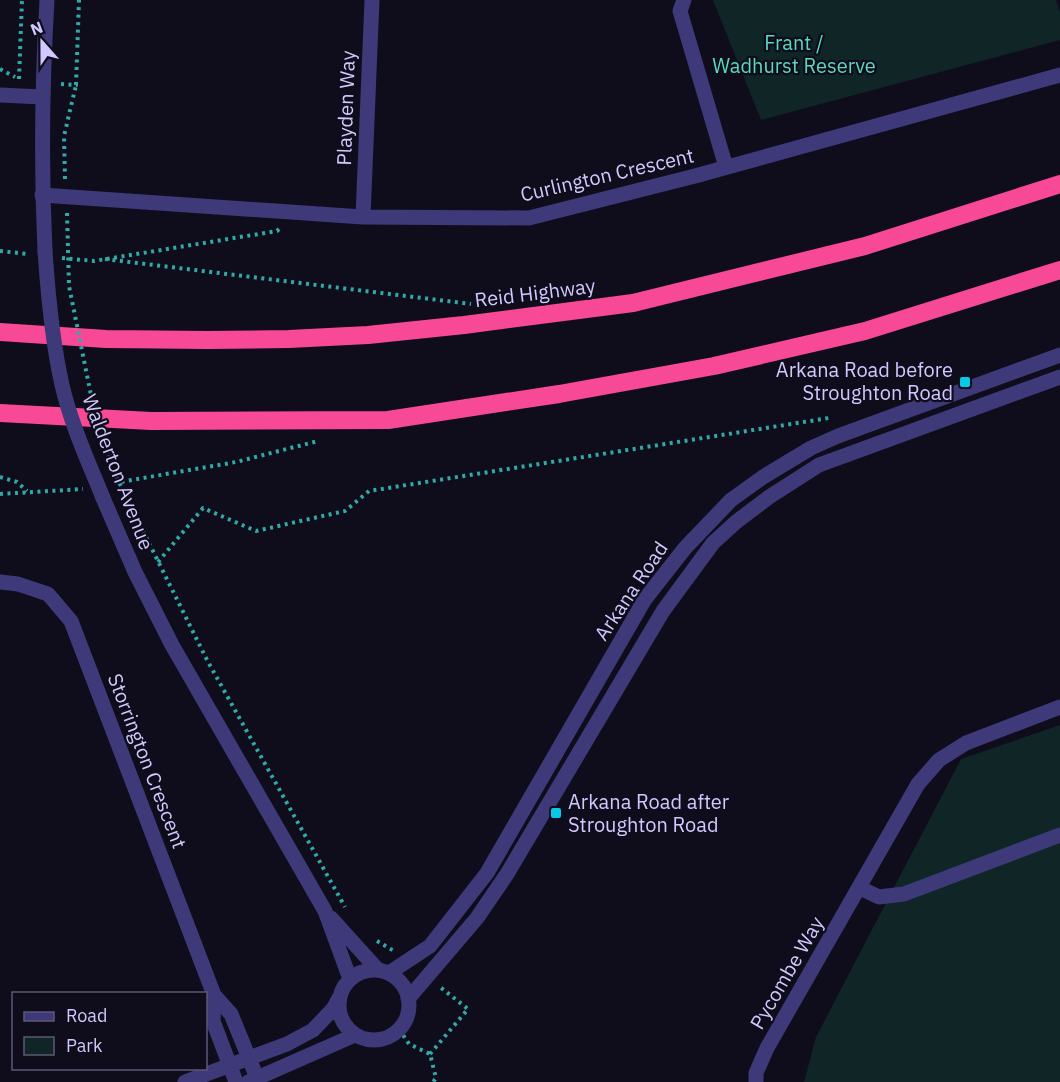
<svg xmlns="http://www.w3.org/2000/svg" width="1060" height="1082" viewBox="0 0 1060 1082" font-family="'IBM Plex Sans',sans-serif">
<rect width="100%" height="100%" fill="#0f0c1c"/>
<path fill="#0f2526" d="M713 0H1056L1060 12V40L761 120Z
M1060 725V1082H804L816 1037 961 759Z"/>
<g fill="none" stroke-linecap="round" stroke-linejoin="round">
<path stroke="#31a9a6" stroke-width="4" stroke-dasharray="3 4.5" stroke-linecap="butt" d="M0 69 15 77
M19 79 22 0
M61 84 76 85 79 0
M65 179 64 136 76 85
M67 213 68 250
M0 251 28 254
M62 258 94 261 277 231 279 229
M105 259 471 304
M0 477 17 482 27 491
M114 483 236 462 318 441
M0 494 83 489
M149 543 207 660 345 907
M158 562 203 508 256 531 345 511 369 491 829 418
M377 941 394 951
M399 1029 409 1044 430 1054 436 1078 433 1082
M430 1054 468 1009 440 987"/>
<path stroke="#3e3979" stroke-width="15" d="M684 0 680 11 726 167
M0 95 42 97
M42 195 363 217 529 218 695 176 1060 75
M363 217 372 0
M0 582 18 584 48 594 71 621 214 995 231 1014 257 1078
M860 888 879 897 904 894 1060 835
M214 995 213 1021 236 1082
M756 1082V1073L767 1048 918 784 939 760 966 743 1060 707"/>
<path stroke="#3e3979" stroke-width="15" d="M45 251C41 167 42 84 47 0
M103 498 135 572 172 645 325 911 350 979
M331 918 378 970
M339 1005a35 35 0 1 1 70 0a35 35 0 1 1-70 0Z
M389 973 430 946 487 873 645 599 685 548 731 500 763 477 811 448 838 436 1060 355
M408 999 477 918 507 874 663 611 713 543 736 522 769 497 819 465 1060 377
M185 1082 287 1044 313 1030 333 1009 339 998
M248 1082 355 1035"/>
<path stroke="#f84996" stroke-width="18" d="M0 332 106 339 208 340 289 339 368 335 464 325 633 303 865 246 1060 184
M0 413 151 421 388 420 559 394 714 366 865 331 1060 270"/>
<path stroke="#31a9a6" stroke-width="4" stroke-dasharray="3 4.5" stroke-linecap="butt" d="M68 250 69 286 93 405 115 474 149 543"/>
<path stroke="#3e3979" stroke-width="15" d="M45 251C48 295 52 341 62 385 71 424 88 461 103 498"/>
</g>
<g fill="#09c9e8" stroke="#0f0c1c" stroke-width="2">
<rect x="959" y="376" width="12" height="12" rx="3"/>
<rect x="550" y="807" width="12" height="12" rx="3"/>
</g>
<g text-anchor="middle" stroke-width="4.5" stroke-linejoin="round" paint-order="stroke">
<g font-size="20" fill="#59d9be" stroke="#0f0c1c">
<text x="794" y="50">Frant /<tspan x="794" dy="23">Wadhurst Reserve</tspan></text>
</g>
<g font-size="20" fill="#d1c9fd" stroke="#0f0c1c">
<text transform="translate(346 108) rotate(-88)" y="7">Playden Way</text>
<text transform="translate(607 175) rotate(-13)" y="7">Curlington Crescent</text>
<text transform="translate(535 293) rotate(-7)" y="7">Reid Highway</text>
<text transform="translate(118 472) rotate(69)" y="7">Walderton Avenue</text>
<text transform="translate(631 591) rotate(-56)" y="7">Arkana Road</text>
<text transform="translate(147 761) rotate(69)" y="7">Storrington Crescent</text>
<text transform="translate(787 973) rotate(-60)" y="7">Pycombe Way</text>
</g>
<g font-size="20" fill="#d1c9fd" stroke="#0f0c1c" text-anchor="end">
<text x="953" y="377">Arkana Road before<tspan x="953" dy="23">Stroughton Road</tspan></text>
<text x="568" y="809" text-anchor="start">Arkana Road after<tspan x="568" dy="23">Stroughton Road</tspan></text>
</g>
</g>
<rect x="12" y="992" width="195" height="78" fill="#0f0c1c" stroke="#5d5876" stroke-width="1.5"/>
<rect x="24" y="1012" width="30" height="9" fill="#3e3979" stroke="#5d5876" stroke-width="1.5"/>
<text x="66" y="1022" font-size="18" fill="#d1c9fd">Road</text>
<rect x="24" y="1037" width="30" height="18" fill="#0f2526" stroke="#5d5876" stroke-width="1.5"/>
<text x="66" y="1052" font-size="18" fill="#d1c9fd">Park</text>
<g transform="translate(42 42) rotate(339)" stroke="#0f0c1c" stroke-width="4.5" paint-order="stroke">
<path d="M0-4.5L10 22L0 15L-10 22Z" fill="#d1c9fd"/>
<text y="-9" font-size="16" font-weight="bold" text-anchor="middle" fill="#d1c9fd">N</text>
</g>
</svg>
